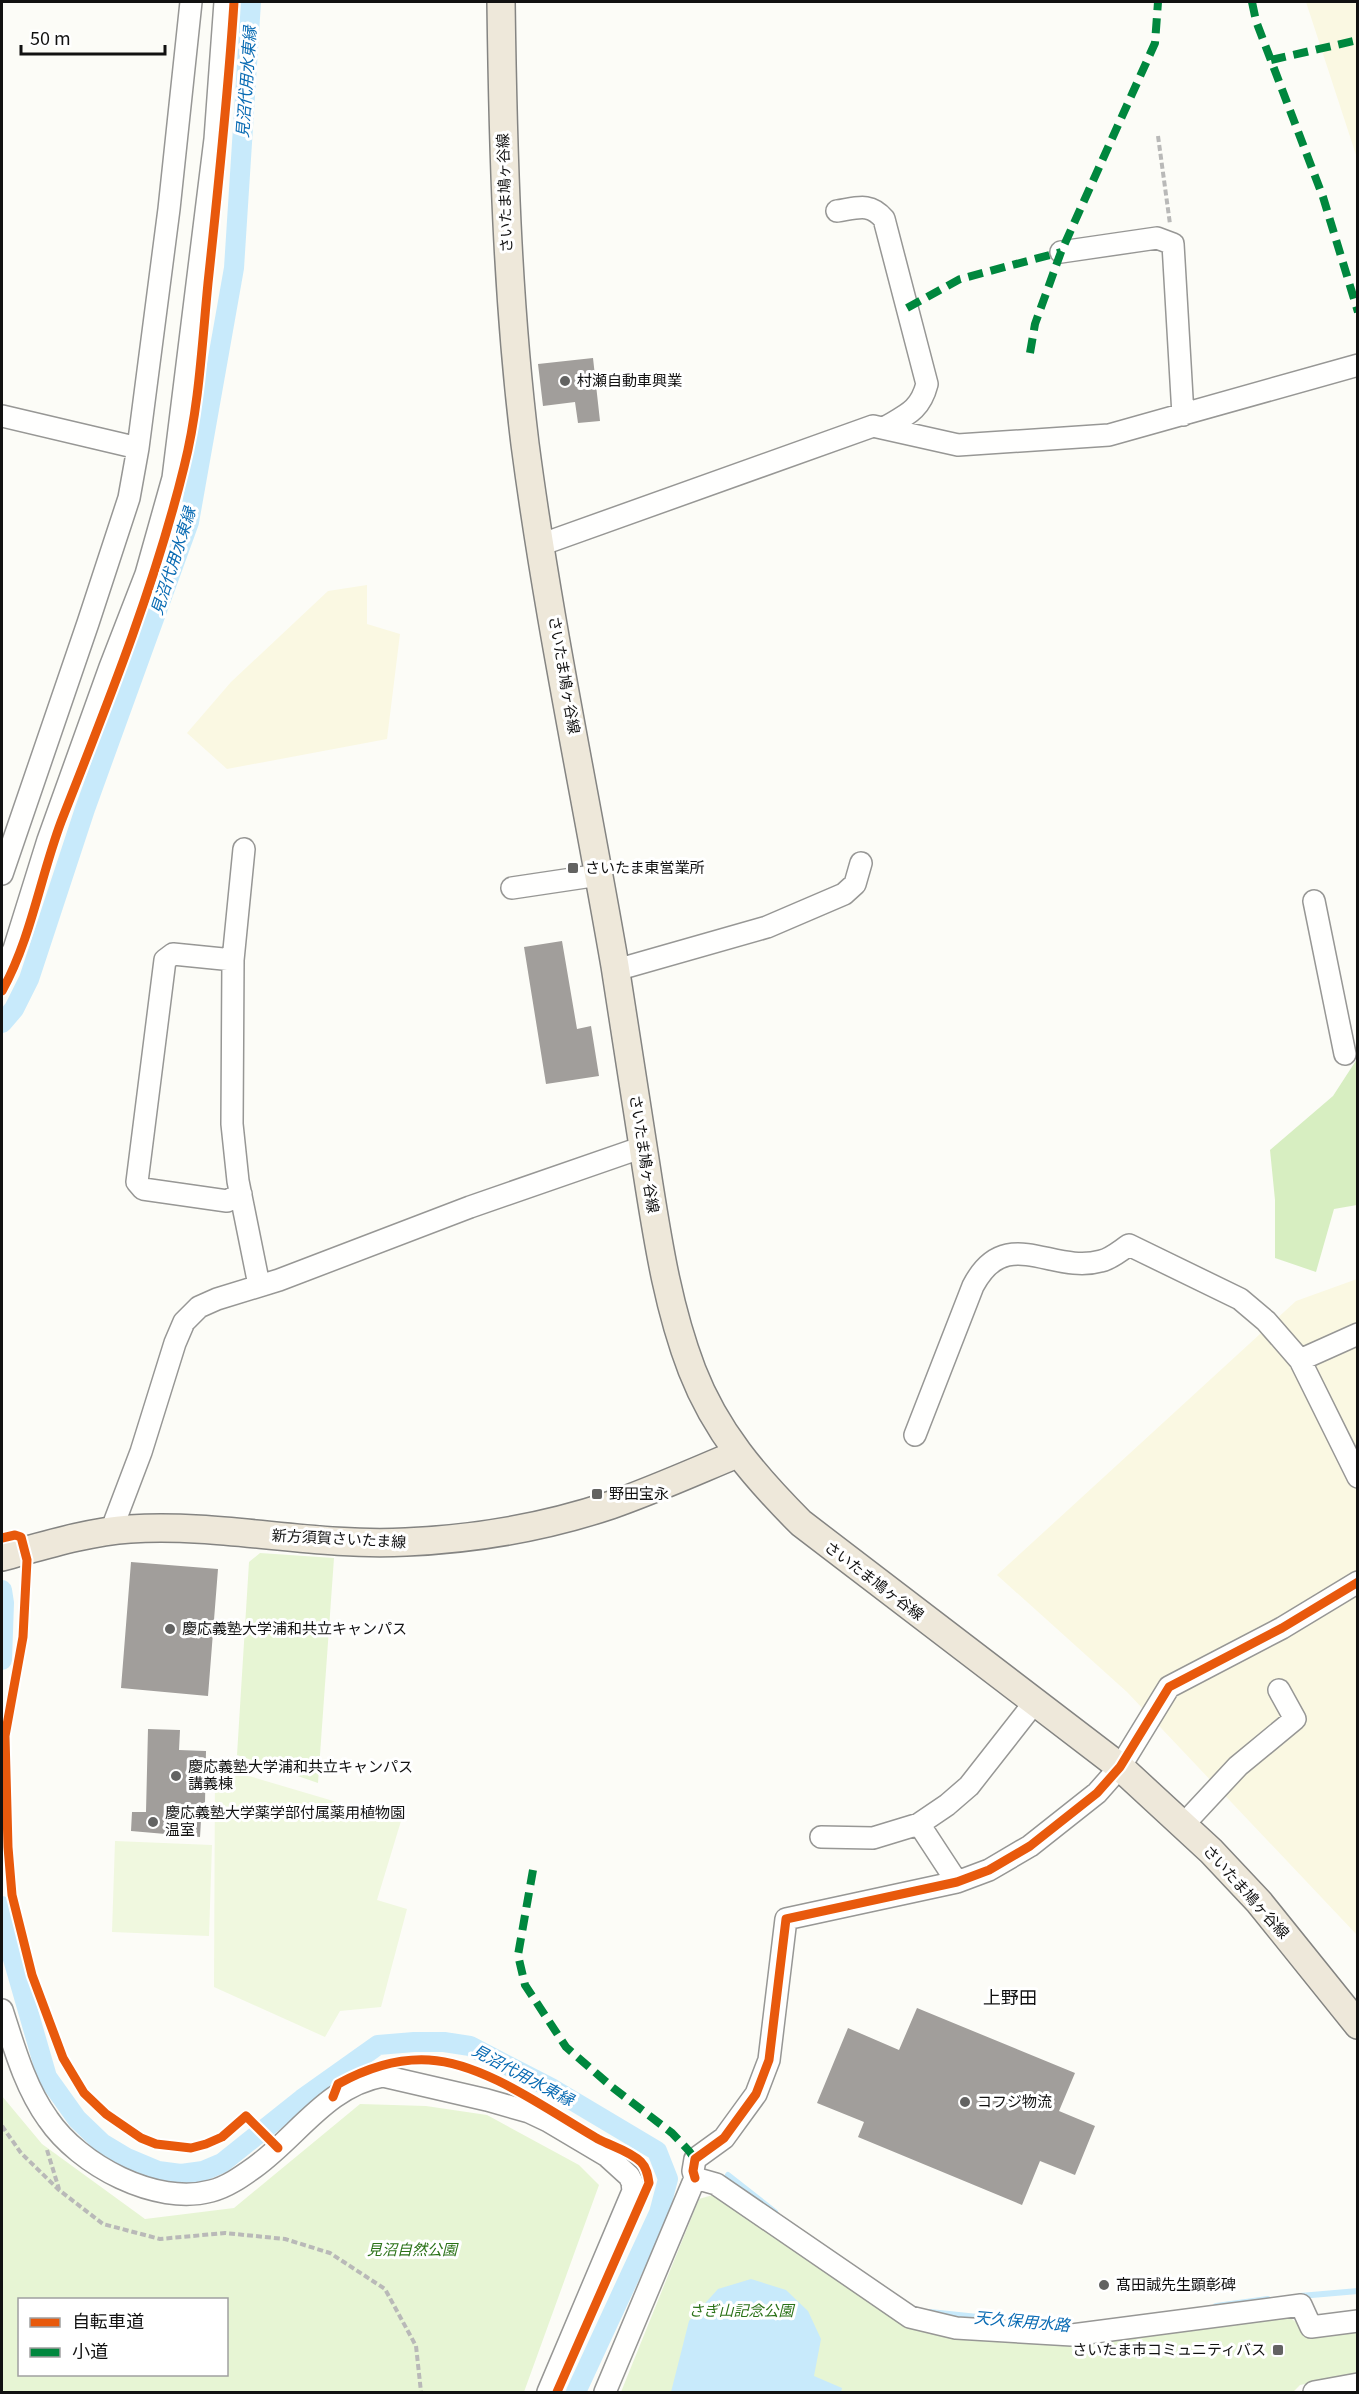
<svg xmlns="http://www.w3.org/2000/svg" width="1359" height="2394" viewBox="0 0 1359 2394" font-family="Georgia,'Noto Sans JP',serif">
<rect width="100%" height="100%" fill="#fcfcf7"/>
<path fill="#faf8e2" d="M1306 2H1357V158Z
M367 585V624L400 634 387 739 227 769 187 733 231 682 328 591Z
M1357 1279V1935L1127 1692 997 1575 1296 1301Z"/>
<path fill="#e7f5d4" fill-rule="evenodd" d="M260 1553 334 1558 318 1783 237 1755 249 1562Z
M2 2096 42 2144 145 2219 234 2208 360 2104 426 2106 487 2115 579 2165 599 2185 524 2392H2ZM20 2300H226V2374H20Z
M716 2194 858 2295 914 2325 1059 2345 1172 2326 1284 2313 1310 2333 1357 2326V2374L1300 2385 1293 2392H621L699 2199Z"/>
<path fill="#d7eec1" d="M1357 1059V1205L1334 1209 1316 1272 1275 1258V1200L1270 1150 1333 1096Z"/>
<path fill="#f0f8df" d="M215 1766 401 1821 377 1900 407 1909 381 2007 340 2011 325 2037 214 1987Z
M115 1841 212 1845 209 1936 112 1932Z"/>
<path fill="#c8eafb" d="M751 2279 786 2290 808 2311 821 2339 814 2376 842 2388 841 2392H671L689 2321 718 2289Z"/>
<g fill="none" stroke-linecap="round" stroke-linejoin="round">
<path stroke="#c8eafb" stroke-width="6" d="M728 2175 775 2212
M1300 2296 1358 2291
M1216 2306 1268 2299
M930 2312 1016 2321"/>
<path stroke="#c8eafb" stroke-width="20" d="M2 1023 14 1009 29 979 85 809 189 522 234 268 251 2
M2 1590 4 1603 2 1660
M2 1906 11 1952 47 2077 77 2119 102 2143 127 2158 158 2171 181 2174 203 2171 222 2163 302 2099 378 2045 414 2042H444L470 2046 553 2089 657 2151 668 2179 659 2213 576 2392"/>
</g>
<path fill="#a19e9b" d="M593 358 600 421 578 423 575 402 543 406 538 364Z
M562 941 577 1029 591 1026 599 1076 546 1084 524 947Z
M131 1562 218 1569 208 1696 121 1688Z
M148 1729 180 1730 179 1750 206 1751 205 1803H202L200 1837 131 1831 132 1812H146Z
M917 2008 1075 2073 1059 2111 1095 2126 1075 2175 1040 2161 1022 2205 858 2137 864 2122 817 2103 848 2028 899 2050Z"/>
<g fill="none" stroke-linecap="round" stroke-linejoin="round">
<defs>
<path id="minor" d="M837 211C857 208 870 202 884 219L927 384C920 411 906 415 884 428
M1061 252 1157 238 1173 244 1183 415
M2 416 138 448
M540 545 873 426 958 445 1109 435 1358 365
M244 849 233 960 232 1124 238 1181 259 1285
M2 874 88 623 129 498 138 448 169 209 191 2
M512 888 599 875
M1314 901 1345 1054
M233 960 173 954 165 960 137 1182 143 1189 227 1201 241 1194
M616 970 767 927 844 894 855 884 861 863
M2 973 14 949 48 840 110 667 146 574 173 478 215 139 225 2
M1300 1360 1358 1334
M915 1435 973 1286C1006 1223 1052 1275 1101 1261 1111 1259 1121 1250 1129 1245L1240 1299 1266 1321 1300 1360 1358 1477
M111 1531 141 1452 175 1343 184 1322 199 1307 217 1299 279 1280 470 1207 643 1147
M919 1824 957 1882
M1183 1825 1238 1766 1295 1719 1279 1690
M821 1837 873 1838 919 1824 947 1805 969 1786 1034 1703
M2 2010C14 2047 25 2087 48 2119 79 2165 156 2206 211 2191 227 2187 241 2177 255 2167 298 2136 327 2086 383 2076L487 2100 529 2112 548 2121 607 2156 629 2176 632 2182 633 2191 548 2392
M695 2178 693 2171 695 2159 724 2138 756 2094 769 2060 786 1919 957 1882 989 1870 1030 1846 1097 1793 1120 1767 1169 1687 1282 1628 1358 1582
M605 2392 695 2178 716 2184 910 2317 956 2328 1072 2335 1301 2305 1311 2327 1358 2321
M1314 2392 1358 2384"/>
<path id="major" d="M501 2C503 150 507 297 525 444 548 619 585 792 615 966 627 1039 638 1112 649 1185 659 1248 669 1310 692 1370 716 1432 755 1477 801 1523L1120 1767 1211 1851 1259 1902 1358 2025
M2 1557C43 1546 87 1532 130 1529 222 1523 314 1547 406 1542 476 1539 545 1527 611 1505 654 1490 696 1471 737 1454"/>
</defs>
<use href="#minor" stroke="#979795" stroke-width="24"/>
<use href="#major" stroke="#848482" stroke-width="30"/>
<path stroke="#b9b9b8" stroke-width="4" stroke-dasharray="6 3" stroke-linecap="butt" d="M1158 136 1170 224
M2 2126 21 2153 59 2190 103 2224 160 2239 225 2233 285 2239 330 2253 385 2289 416 2346 421 2392
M47 2150 59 2189"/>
<use href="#minor" stroke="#fffffe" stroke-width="21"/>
<use href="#major" stroke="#eee8da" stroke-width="27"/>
<path stroke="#00873e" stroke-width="8" stroke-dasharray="15 8" stroke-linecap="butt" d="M1252 2 1256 21 1323 197 1358 312
M1271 60 1358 40
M907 308 960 279 1061 252
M1030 353 1035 324 1061 252 1155 43 1158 2
M533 1870 518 1955 525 1985 566 2047 612 2087 672 2133 689 2151 695 2159"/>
<defs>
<path id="cycleway" d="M2 991C31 939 40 878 61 822 107 705 154 589 184 467 199 408 202 344 208 283 218 190 228 96 234 2
M2 1538 15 1535 21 1537 27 1560 23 1637 5 1736 8 1847 12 1895 32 1975 63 2058 84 2093 106 2114 141 2138 156 2144 191 2148 206 2144 222 2137 246 2116 278 2148
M333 2097 338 2084C367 2068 396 2058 429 2060 485 2063 549 2111 598 2139 611 2146 630 2151 641 2162 647 2168 648 2176 649 2183L557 2392
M695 2178 693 2171 695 2159 724 2138 756 2094 769 2060 786 1919 957 1882 989 1870 1030 1846 1097 1793 1120 1767 1169 1687 1282 1628 1358 1582"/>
</defs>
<use href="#cycleway" stroke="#fff" stroke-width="13"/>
<use href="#cycleway" stroke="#e8590c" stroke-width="9"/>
</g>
<g fill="#636362" stroke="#fff" stroke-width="2">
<circle cx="565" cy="381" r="6"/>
<rect x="567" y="862" width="12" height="12" rx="3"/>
<rect x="591" y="1488" width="12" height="12" rx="3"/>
<circle cx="170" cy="1629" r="6"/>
<circle cx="176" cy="1776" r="6"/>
<circle cx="153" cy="1822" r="6"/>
<circle cx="965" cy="2102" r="6"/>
<circle cx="1104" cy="2285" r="6"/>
<rect x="1272" y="2344" width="12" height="12" rx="3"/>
</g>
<g text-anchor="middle" stroke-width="6" stroke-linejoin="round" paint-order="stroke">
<g font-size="15" fill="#111" stroke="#fff">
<text transform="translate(505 193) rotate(-92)" y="5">さいたま鳩ヶ谷線</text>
<text transform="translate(564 675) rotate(80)" y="5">さいたま鳩ヶ谷線</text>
<text transform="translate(644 1154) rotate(81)" y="5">さいたま鳩ヶ谷線</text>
<text transform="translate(339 1539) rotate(3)" y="5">新方須賀さいたま線</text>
<text transform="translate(874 1581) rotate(37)" y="5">さいたま鳩ヶ谷線</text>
<text transform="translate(1246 1892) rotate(48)" y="5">さいたま鳩ヶ谷線</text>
</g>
<g font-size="15" fill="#111" stroke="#fff" text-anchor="start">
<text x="577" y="386">村瀬自動車興業</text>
<text x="585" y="873">さいたま東営業所</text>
<text x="609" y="1499">野田宝永</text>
<text x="182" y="1634">慶応義塾大学浦和共立キャンパス</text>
<text x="188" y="1772">慶応義塾大学浦和共立キャンパス<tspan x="188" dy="17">講義棟</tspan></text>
<text x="165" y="1818">慶応義塾大学薬学部付属薬用植物園<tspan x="165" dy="17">温室</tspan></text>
<text x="977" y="2107">コフジ物流</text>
<text x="1116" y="2290">髙田誠先生顕彰碑</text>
<text x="1266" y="2355" text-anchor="end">さいたま市コミュニティバス</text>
</g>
<g font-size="15" font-style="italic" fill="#2b7218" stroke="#fff">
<text x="412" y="2255">見沼自然公園</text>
<text x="741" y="2316">さぎ山記念公園</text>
</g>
<g font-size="16" font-style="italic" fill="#096bb3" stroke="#fff">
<text transform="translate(246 82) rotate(-86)" y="6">見沼代用水東縁</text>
<text transform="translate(173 561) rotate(-72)" y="6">見沼代用水東縁</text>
<text transform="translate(523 2075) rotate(28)" y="6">見沼代用水東縁</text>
<text transform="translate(1022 2321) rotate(5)" y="6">天久保用水路</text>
</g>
<g font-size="18" fill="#111" stroke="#fff">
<text x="1010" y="2004">上野田</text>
</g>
</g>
<rect width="1359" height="2394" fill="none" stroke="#111111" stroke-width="6"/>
<rect x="18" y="2298" width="210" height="78" fill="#ffffff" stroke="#a0a0a0" stroke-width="1.5"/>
<rect x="30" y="2318" width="30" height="9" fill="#e8590c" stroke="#a0a0a0" stroke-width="1.5"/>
<text x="72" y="2328" font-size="18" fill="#111111">自転車道</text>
<rect x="30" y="2348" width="30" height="9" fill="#00873e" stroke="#a0a0a0" stroke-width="1.5"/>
<text x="72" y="2358" font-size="18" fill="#111111">小道</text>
<path d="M21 45v9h144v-9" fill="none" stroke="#111111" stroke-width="3"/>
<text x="30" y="45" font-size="18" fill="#111111" stroke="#ffffff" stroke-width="4.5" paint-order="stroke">50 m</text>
</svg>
